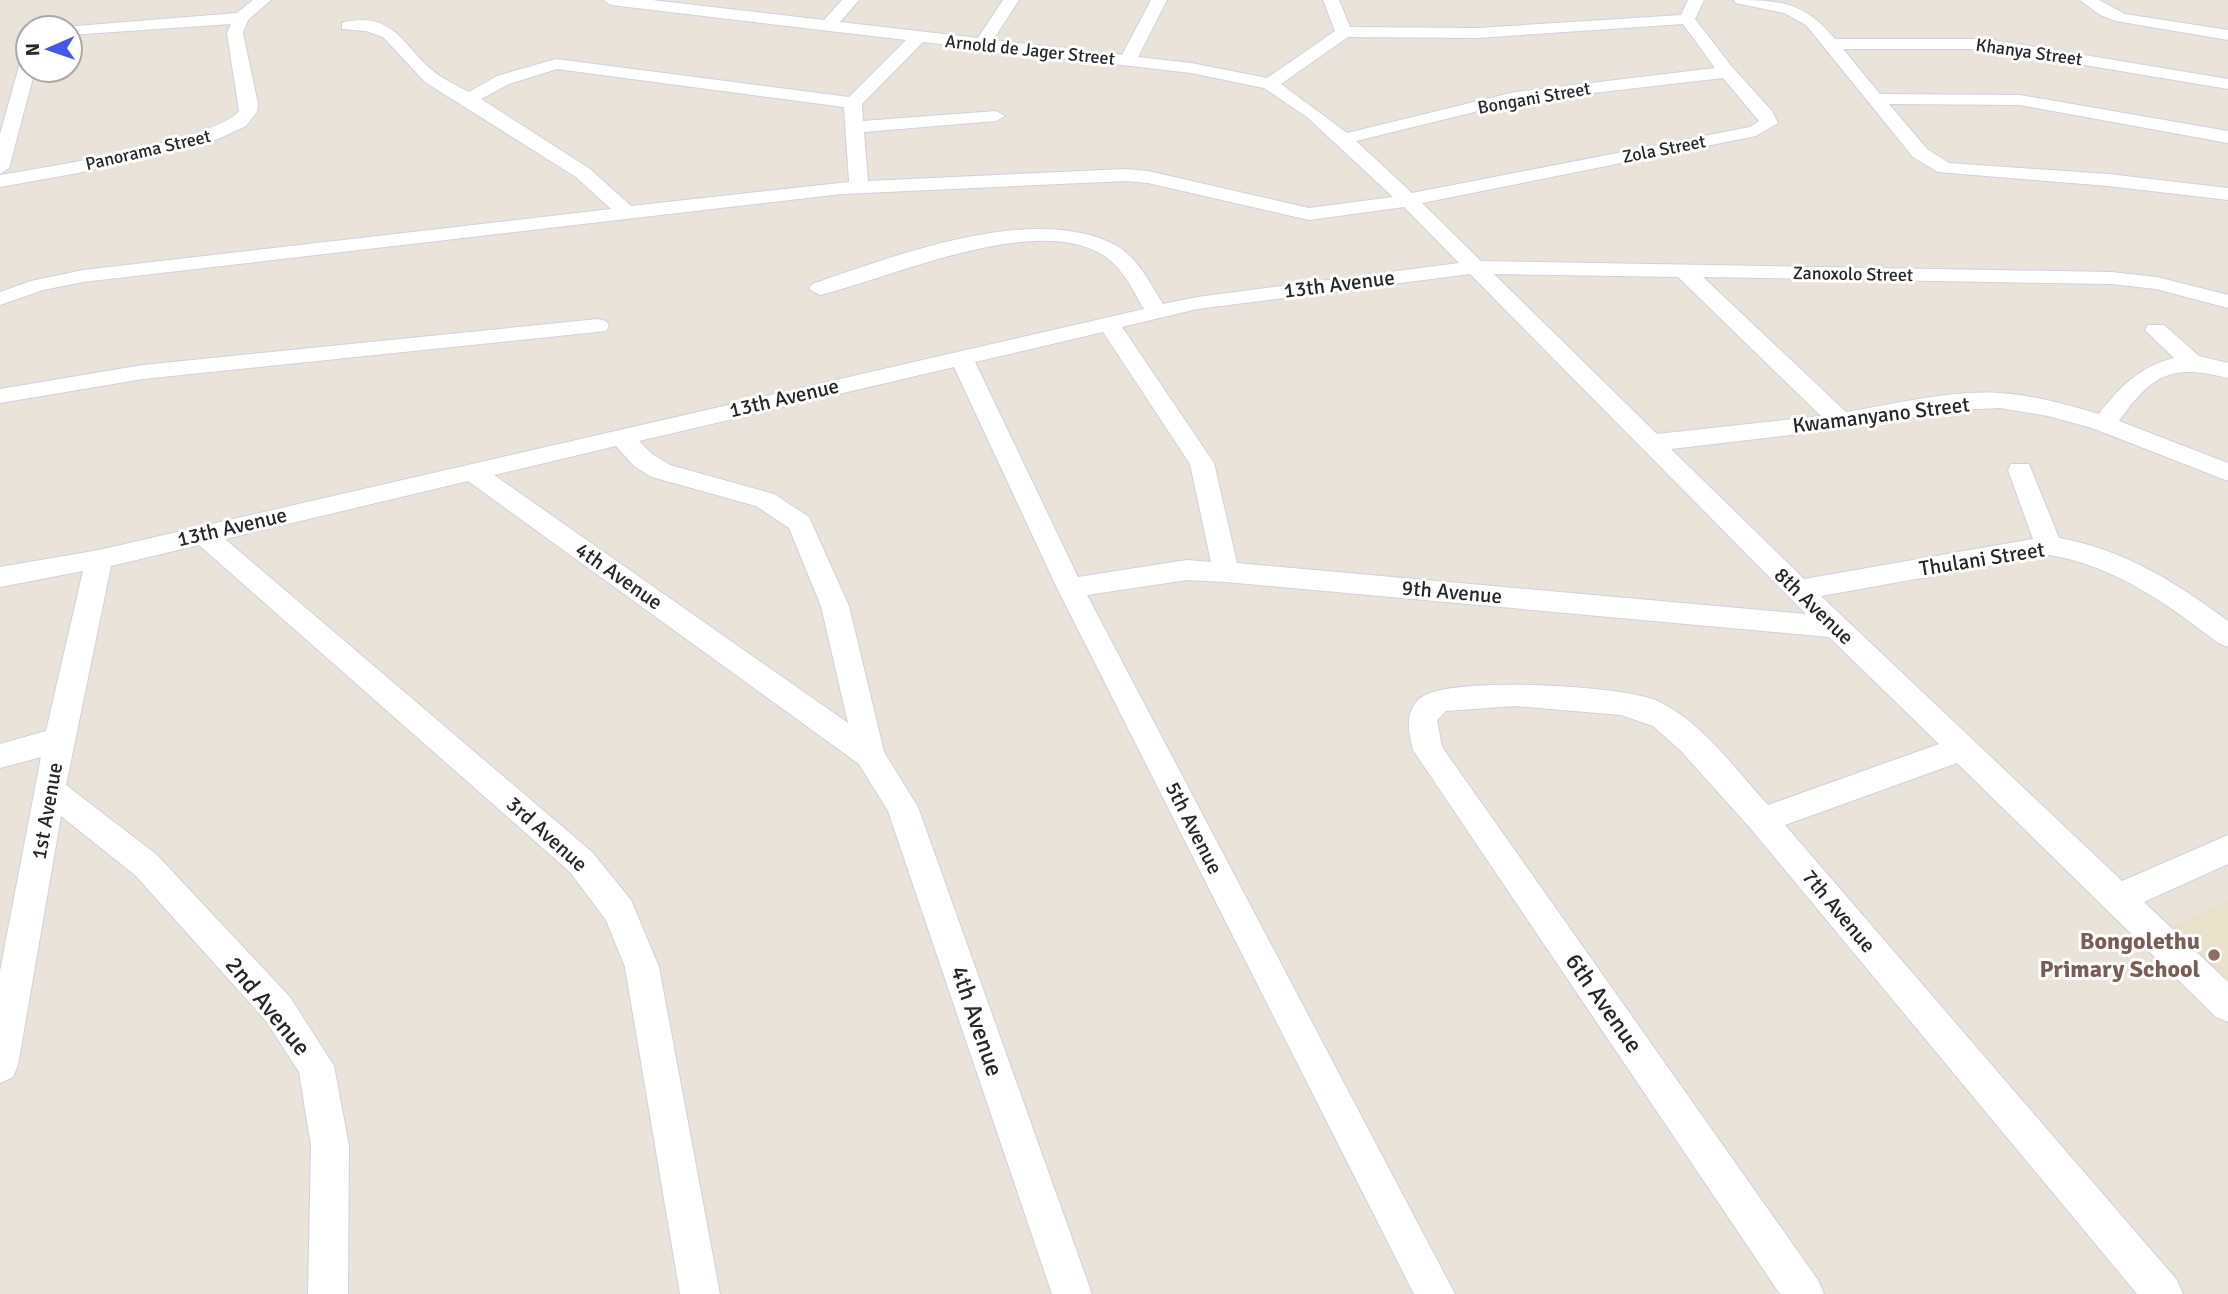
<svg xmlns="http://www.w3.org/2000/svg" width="2228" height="1294" viewBox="0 0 2228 1294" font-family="Signika,sans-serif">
<rect width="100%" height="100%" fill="#e9e3d9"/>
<path fill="#e9e1ca" d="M2228 900V983L2170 927Z"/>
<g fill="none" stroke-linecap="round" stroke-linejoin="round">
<defs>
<path id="minor" d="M253 0H271L248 20 243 33 258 104 257 112 246 126 218 139 78 173 0 187V175C43 168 216 140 239 111L227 33 231 24 70 35V28L64 27 237 13Z
M603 0H652L824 20 842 0H859L840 22 978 38 1003 0H1019L993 40 1122 55 1151 0H1167L1138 57 1191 63 1267 78 1335 31 1323 0H1339L1350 27 1478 28 1681 15 1688 0H1704L1695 19 1733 68 1772 111 1778 123 1756 136 1422 203 1481 261 2111 272 2157 277 2228 295V308L2156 289 2111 284 1703 277 1846 412C1897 404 1948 390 2000 393 2034 395 2067 405 2099 414 2120 386 2140 367 2174 358L2145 330 2148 325H2164L2199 356 2228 363V378C2172 364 2153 373 2119 421L2228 463V481L2092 428 2048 416 2000 408 1955 410 1841 429 1671 449 1804 579 2033 539 2008 470 2011 464H2029L2059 538C2123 549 2177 583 2228 621V647L2218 643C2166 603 2115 566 2049 555L1821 596 2122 881 2228 835V864L2144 902 2228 982V1022L2216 1017 1957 763 1785 825 2177 1280 2183 1294H2137L1751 829 1681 751 1653 726 1621 715 1514 706 1446 711 1437 720 1442 747 1818 1280 1824 1294H1780L1413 750C1409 731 1404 716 1418 700 1441 674 1622 686 1655 700 1701 720 1734 768 1768 805L1939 744 1829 637 1226 582 1187 580 1087 595 1455 1294H1414L1057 588 954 367 639 441 652 454 670 465 774 494 809 517 849 606 884 752 918 807 1092 1294H1052L888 811 859 764 468 481 225 539 592 852 631 900 659 967 720 1294H680L625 967 606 920 570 872 199 545 111 566 66 785 157 855 290 997 334 1066 349 1146 348 1294H308L311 1146 299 1072 266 1021 135 875 61 816 18 1065 13 1077 0 1083V971L41 757 0 768V744L46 731 83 571 0 587V567L99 550 1144 309C1133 291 1124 270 1106 257 1039 210 891 278 820 295L809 289 812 284C895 256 1035 201 1117 246 1138 258 1151 285 1163 304L1197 297 1459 263 1404 207 1309 220 1148 183 1125 181 842 194 83 282 43 290 0 305V292L31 281 83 270 611 209 576 177 425 82 383 37 366 31 342 29V23C387 11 400 38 426 65 439 77 453 84 469 92L497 76 556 59 849 97 906 40 611 5ZM1683 24 1715 68 1515 92 1347 133 1281 84 1348 37 1478 38ZM923 42 1191 73 1264 88 1307 117 1393 197 1309 208 1148 171 1125 169 868 181 864 132 996 121 1005 116 996 111 863 121 862 104ZM557 69 844 107 849 182 631 206 590 169 481 99 509 84ZM1723 78 1759 121 1750 127 1412 193 1356 141 1515 102ZM1470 274 1806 614 1237 563 1214 463 1122 327 1197 309ZM1494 274 1678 277 1821 416 1657 434ZM1103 332 1190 464 1211 562 1187 560 1078 577 975 362ZM616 446 634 466 652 477 756 506 789 528 821 606 848 723 494 475Z
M1734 0C1780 0 1804 2 1835 39H1988L2228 79V89L1988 49H1843L1880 94 2020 95 2228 131V143L2020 105 1889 104 1927 149 1949 163 2108 174 2228 188V200L2108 186 1938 172 1913 157 1806 25 1784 13 1736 3Z
M2080 0H2099L2125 14 2228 30V40L2116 21 2100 15Z
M28 58V70H35L9 168 0 174V134L20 63Z
M598 319 606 321 609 326 606 331 143 379 0 403V389L143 365Z"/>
</defs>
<use href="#minor" stroke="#cfd1df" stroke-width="2"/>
<use href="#minor" fill="#fff" fill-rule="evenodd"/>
</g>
<circle fill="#8d6e63" stroke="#fff" stroke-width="2.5" cx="2214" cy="955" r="7"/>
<g text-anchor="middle" stroke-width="6" stroke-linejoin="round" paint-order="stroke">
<g font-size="18" fill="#272727" stroke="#fff">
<text transform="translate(1030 50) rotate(6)" y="6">Arnold de Jager Street</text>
<text transform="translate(2029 52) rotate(8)" y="6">Khanya Street</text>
<text transform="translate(1534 98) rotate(-10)" y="6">Bongani Street</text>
<text transform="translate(1664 149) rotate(-11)" y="6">Zola Street</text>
<text transform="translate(148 150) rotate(-13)" y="6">Panorama Street</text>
<text transform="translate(1853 274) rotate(1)" y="6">Zanoxolo Street</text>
</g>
<g font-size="21" fill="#272727" stroke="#fff">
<text transform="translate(1339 284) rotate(-7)" y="7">13th Avenue</text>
<text transform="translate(784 398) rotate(-13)" y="7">13th Avenue</text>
<text transform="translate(1881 415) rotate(-7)" y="7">Kwamanyano Street</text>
<text transform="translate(232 527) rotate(-13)" y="7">13th Avenue</text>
<text transform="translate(1982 559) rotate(-9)" y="7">Thulani Street</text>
<text transform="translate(619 576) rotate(35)" y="7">4th Avenue</text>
<text transform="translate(1452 592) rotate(5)" y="7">9th Avenue</text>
<text transform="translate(1814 606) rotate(44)" y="7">8th Avenue</text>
<text transform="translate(47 811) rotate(-80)" y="7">1st Avenue</text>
<text transform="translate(1194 828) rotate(63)" y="7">5th Avenue</text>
<text transform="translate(547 834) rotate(42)" y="7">3rd Avenue</text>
<text transform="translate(1839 911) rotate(50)" y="7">7th Avenue</text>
</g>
<g font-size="24" font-weight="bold" fill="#785e54" stroke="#fff" text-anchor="end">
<text x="2200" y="949">Bongolethu<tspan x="2200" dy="28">Primary School</tspan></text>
</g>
<g font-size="24" fill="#272727" stroke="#fff">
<text transform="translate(1604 1003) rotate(55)" y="8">6th Avenue</text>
<text transform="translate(268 1006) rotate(51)" y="8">2nd Avenue</text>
<text transform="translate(977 1021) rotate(71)" y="8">4th Avenue</text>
</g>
</g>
<g transform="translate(49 49) rotate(268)"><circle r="33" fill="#ffffff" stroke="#a9a9a9" stroke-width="2"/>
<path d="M0-5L12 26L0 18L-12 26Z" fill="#4458eb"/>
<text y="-10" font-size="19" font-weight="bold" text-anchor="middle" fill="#272727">N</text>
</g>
</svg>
